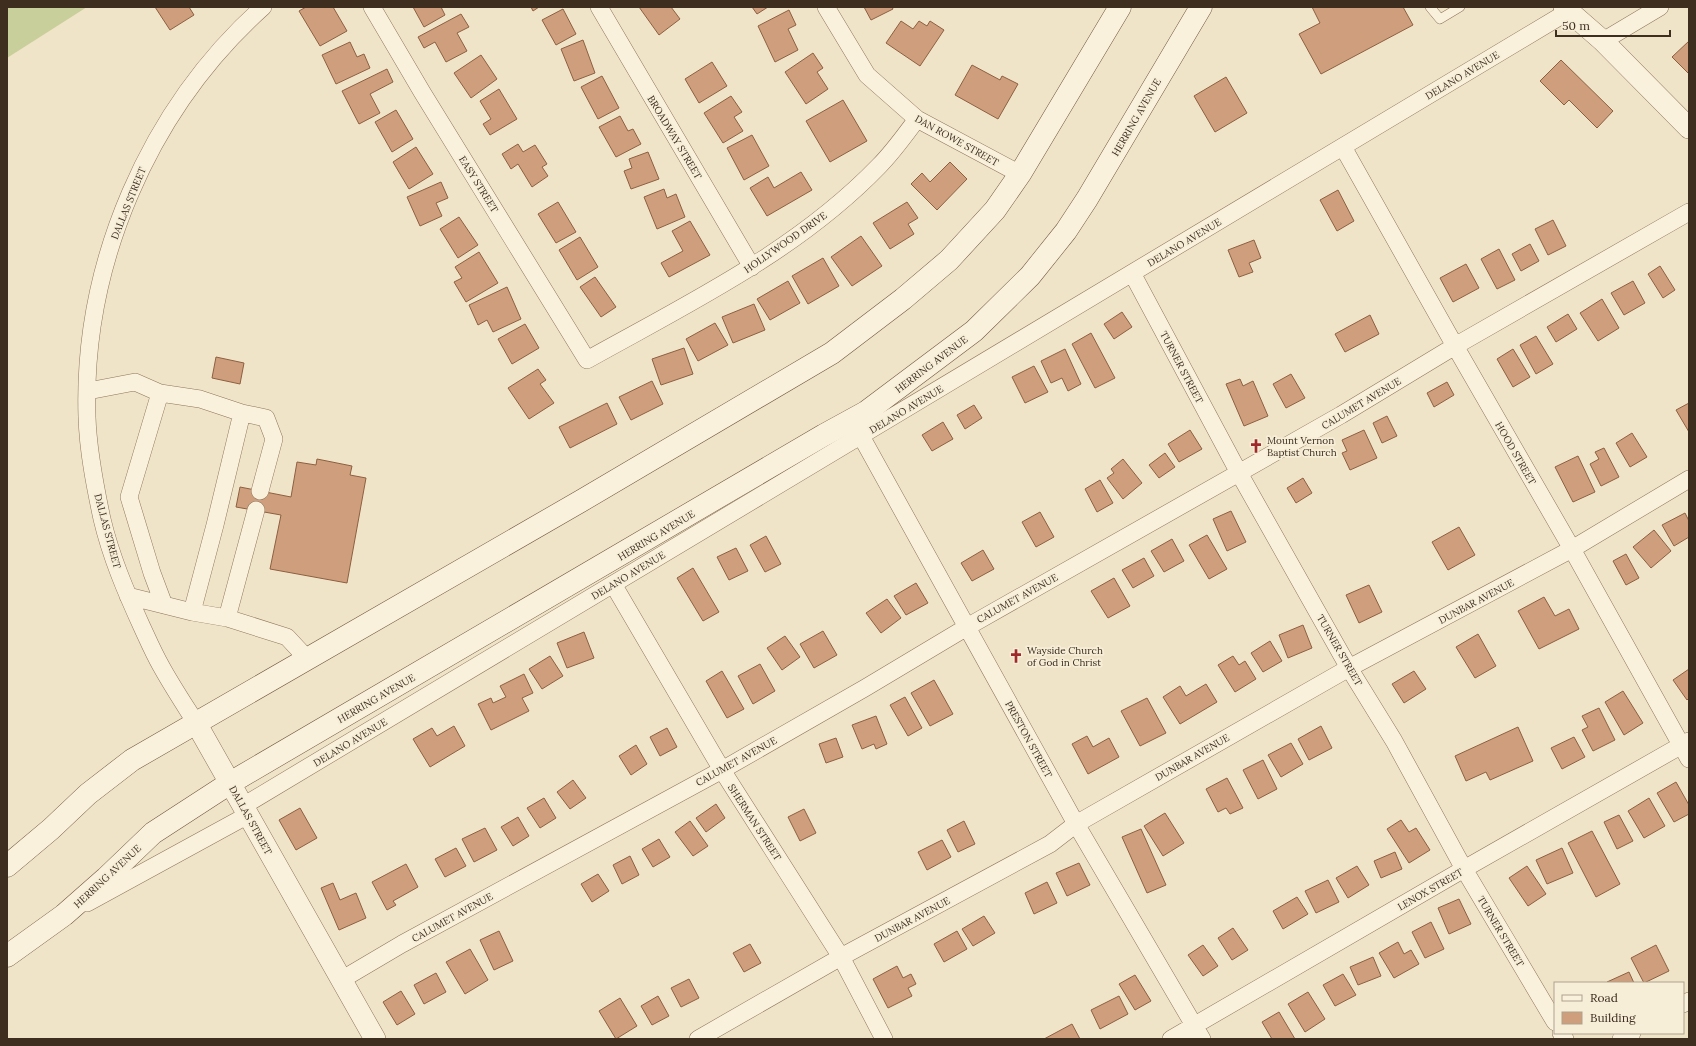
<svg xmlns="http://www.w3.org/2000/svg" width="1696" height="1046" viewBox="0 0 1696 1046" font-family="Lora,serif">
<rect width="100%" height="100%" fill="#f0e4c8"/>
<path fill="#c9cf9b" d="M7 7H87L7 58Z"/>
<path fill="#cf9f7d" stroke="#8d5f41" d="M155 7H189L194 15 170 30Z
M306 7H333L347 31 320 46 299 11Z
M413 7H441L445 15 424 27Z
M531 7H539L533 11Z
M639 7H671L680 19 659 35Z
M752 7H768L757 14Z
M864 7H892L893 9 871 20Z
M1312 7H1403L1413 25 1321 74 1299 34 1320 23Z
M563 9 576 34 556 45 542 20Z
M789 10 796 25 788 29 798 50 775 62 758 26Z
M461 14 469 27 457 33 467 51 446 62 435 42 424 48 418 37Z
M901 21 913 29 919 21 927 26 930 21 944 30 920 66 886 43Z
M583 40 595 73 574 81 561 49Z
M1689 41V74L1672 57Z
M350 42 357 57 364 54 370 68 336 84 322 55Z
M813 53 823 68 817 72 828 89 806 104 785 72Z
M481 55 497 79 471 98 454 73Z
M1561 60 1613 111 1597 128 1569 100 1564 105 1540 81Z
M712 62 727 86 699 103 685 79Z
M972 65 1000 80 1002 76 1018 84 998 119 955 95Z
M387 69 393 82 370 94 380 113 359 124 342 91Z
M602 76 619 108 598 119 581 87Z
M1226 77 1247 113 1215 132 1194 96Z
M499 89 517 119 490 135 483 124 491 119 480 101Z
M731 96 742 112 734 117 743 131 723 143 704 113Z
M843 100 867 141 830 162 806 121Z
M396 110 413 139 392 152 375 122Z
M620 116 628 131 633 129 641 144 616 157 599 127Z
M752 135 769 166 744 180 727 148Z
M518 144 523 152 535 145 547 164 542 167 548 176 532 187 518 164 511 169 502 154Z
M416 147 433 174 409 189 393 162Z
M648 152 659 179 631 189 624 171 632 168 629 159Z
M950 162 967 179 937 210 911 184 922 173 930 182Z
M801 172 812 190 767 216 750 188 768 177 774 188Z
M441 182 448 198 436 203 442 216 420 226 407 197Z
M664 189 667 198 676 194 685 217 657 229 644 197Z
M1338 190 1354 221 1337 231 1320 200Z
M558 202 576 232 556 243 538 214Z
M907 202 918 218 908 224 914 234 890 249 873 223Z
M459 217 478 245 458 258 440 229Z
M1553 220 1566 246 1548 255 1535 229Z
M690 221 710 255 669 277 661 263 683 251 672 231Z
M861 236 882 266 852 286 831 257Z
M580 237 598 267 577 280 559 250Z
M1254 240 1261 258 1249 263 1253 272 1239 277 1228 250Z
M1530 244 1539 261 1521 271 1512 254Z
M1499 249 1515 280 1497 289 1481 259Z
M479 252 498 283 466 302 454 282 462 278 455 267Z
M823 258 839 286 808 304 792 276Z
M1466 264 1479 288 1453 302 1440 278Z
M1660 266 1675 290 1663 298 1648 274Z
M595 277 616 307 601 317 580 287Z
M788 281 800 303 770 320 757 299Z
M1633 281 1645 303 1624 315 1611 293Z
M507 287 521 319 493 332 487 320 478 325 469 305Z
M1602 299 1619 328 1598 341 1580 313Z
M754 304 765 330 733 343 722 317Z
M1122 312 1132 327 1114 339 1104 324Z
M1568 314 1577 329 1556 342 1547 327Z
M1370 315 1379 334 1345 352 1335 334Z
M715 323 728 345 698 361 686 339Z
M525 324 539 348 512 364 498 339Z
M1091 333 1115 378 1095 388 1072 344Z
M1536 336 1553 364 1536 374 1520 345Z
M684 348 693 374 661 385 652 359Z
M1065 349 1081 384 1068 391 1062 378 1051 383 1041 361Z
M1513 349 1530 377 1513 387 1497 359Z
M216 357 244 363 240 384 212 378Z
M1034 366 1048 392 1025 403 1012 377Z
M538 369 546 380 540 384 554 403 529 419 508 388Z
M1291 374 1305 398 1286 408 1273 384Z
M1240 379 1243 386 1253 381 1268 416 1244 426 1226 384Z
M652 381 663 404 631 420 619 397Z
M1447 382 1454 395 1434 407 1427 393Z
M607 403 617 424 570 448 559 427Z
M1689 403V432L1676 410Z
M974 405 982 418 965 429 957 415Z
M1387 416 1397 436 1382 443 1373 423Z
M943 422 953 439 932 451 922 435Z
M1190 430 1202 449 1179 462 1168 444Z
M1364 430 1377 458 1350 470 1342 453 1347 451 1342 440Z
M1632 433 1647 457 1630 467 1616 443Z
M1604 448 1619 477 1601 486 1590 464 1599 459 1595 452Z
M1165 453 1175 467 1159 478 1149 465Z
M1578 456 1595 492 1573 502 1555 467Z
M317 459 352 466 350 475 366 478 347 583 270 569 281 515 236 507 240 487 291 497 297 462 316 465Z
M1123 459 1142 483 1123 499 1107 478 1114 473 1111 469Z
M1303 478 1312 493 1296 503 1287 488Z
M1100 480 1113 503 1097 512 1085 489Z
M1231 511 1246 542 1227 551 1213 519Z
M1040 512 1054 537 1036 547 1022 522Z
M1685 513 1689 521V537L1674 546 1662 525Z
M1459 527 1475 555 1448 570 1432 542Z
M1654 530 1671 551 1651 568 1633 547Z
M1207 535 1227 569 1209 579 1189 545Z
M766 536 781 564 765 572 750 545Z
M1172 539 1184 561 1164 572 1151 551Z
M736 548 748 571 729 580 717 557Z
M983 550 994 569 972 581 961 563Z
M1626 554 1639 578 1626 585 1613 561Z
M1144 558 1154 576 1133 588 1122 570Z
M693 568 719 612 703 621 677 578Z
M1114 578 1130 606 1108 618 1091 591Z
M916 583 928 603 906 615 894 596Z
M1369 585 1382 612 1359 623 1346 595Z
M1544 597 1555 616 1569 609 1579 629 1539 649 1518 611Z
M887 599 901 618 881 633 866 613Z
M1303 625 1312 648 1288 658 1279 635Z
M823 631 837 655 814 668 800 644Z
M584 632 594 658 567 668 557 643Z
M1478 634 1496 666 1475 678 1456 647Z
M785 636 800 657 782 670 767 648Z
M1270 641 1282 661 1263 672 1251 653Z
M550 656 563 676 542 689 529 669Z
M1233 656 1239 665 1245 661 1256 679 1235 692 1218 665Z
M760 664 775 691 753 704 738 676Z
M1689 669V698L1687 700 1673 680Z
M722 671 744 709 727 718 706 681Z
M1414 671 1426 689 1404 703 1392 684Z
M524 674 533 693 522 698 529 711 491 730 478 704 491 698 493 703 506 697 500 686Z
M934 680 953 714 930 726 911 693Z
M1206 684 1217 702 1180 724 1163 697 1180 686 1186 696Z
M1623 691 1643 723 1624 735 1605 702Z
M905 697 922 728 908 736 890 705Z
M1147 698 1166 733 1140 746 1121 711Z
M1599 708 1615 740 1593 751 1582 730 1588 727 1582 716Z
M876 716 887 744 876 749 874 744 862 749 852 725Z
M454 726 465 746 430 767 413 739 432 728 437 736Z
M1321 726 1332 748 1309 760 1298 739Z
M1518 727 1533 761 1490 780 1486 772 1466 781 1455 756Z
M667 728 677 747 660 756 650 737Z
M1087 736 1093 747 1109 738 1119 757 1088 774 1072 744Z
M1574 737 1585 757 1562 769 1551 748Z
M836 738 843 757 826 763 819 744Z
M1291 743 1303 764 1281 777 1268 755Z
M636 745 647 764 631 775 619 756Z
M1263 760 1277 789 1258 799 1243 770Z
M1227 778 1243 808 1230 814 1226 808 1218 812 1206 789Z
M573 780 586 798 570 809 557 792Z
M1676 782 1689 805V814L1674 822 1657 793Z
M544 798 556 818 540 828 527 808Z
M1649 798 1665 826 1644 838 1628 811Z
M716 804 725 818 706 832 696 818Z
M300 808 317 838 296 850 279 820Z
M804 809 816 833 800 841 788 817Z
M1165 813 1184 843 1163 856 1144 826Z
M1619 815 1633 841 1617 849 1604 822Z
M518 817 529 836 513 846 501 827Z
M1401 820 1409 832 1416 828 1430 850 1409 863 1387 829Z
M690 821 708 846 693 856 675 832Z
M964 821 975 844 958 852 947 830Z
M485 828 497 850 474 862 462 839Z
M1141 829 1166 885 1147 893 1122 837Z
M1592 831 1620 884 1596 897 1568 843Z
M659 839 670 857 653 867 642 849Z
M942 840 951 857 927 870 918 852Z
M456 848 466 866 445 877 435 859Z
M1562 848 1573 873 1547 884 1536 860Z
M1395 852 1402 869 1381 878 1374 861Z
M630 856 639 875 622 884 613 865Z
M1079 863 1090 885 1067 896 1056 873Z
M406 864 418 887 393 901 396 905 387 910 372 882Z
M1357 866 1369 885 1348 898 1336 878Z
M1527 866 1546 894 1528 906 1509 878Z
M598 874 609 891 592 902 581 884Z
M1328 880 1339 902 1316 913 1305 891Z
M1047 882 1057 903 1034 914 1025 893Z
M333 883 340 900 356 893 366 918 339 930 321 888Z
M1297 897 1308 914 1283 929 1273 911Z
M1459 899 1471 924 1449 934 1438 908Z
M984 916 995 933 973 946 962 929Z
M1431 922 1444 949 1425 958 1412 932Z
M1233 928 1248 950 1232 960 1218 938Z
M499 931 513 961 494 970 480 940Z
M957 931 967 949 944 962 934 944Z
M1398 942 1404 954 1411 950 1419 964 1394 978 1379 953Z
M750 944 761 963 744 972 733 953Z
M1203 945 1218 966 1203 976 1188 955Z
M1656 945 1669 971 1644 983 1631 958Z
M470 949 488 980 465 994 446 962Z
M1373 957 1381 976 1358 985 1350 967Z
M897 966 903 978 911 974 916 984 908 988 912 996 888 1008 873 979Z
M1629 972 1634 983H1607V982Z
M436 973 446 992 424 1004 414 985Z
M1343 974 1356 995 1335 1006 1323 985Z
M1135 975 1151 1001 1135 1010 1119 984Z
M689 979 699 998 681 1007 671 988Z
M401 991 415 1014 397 1025 383 1002Z
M1308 992 1325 1019 1305 1032 1288 1004Z
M658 996 669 1016 652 1025 641 1006Z
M1119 996 1128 1014 1100 1029 1091 1010Z
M620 998 637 1026 616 1039 599 1011Z
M1279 1012 1295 1039H1272L1262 1022Z
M1072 1024 1080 1039H1044Z"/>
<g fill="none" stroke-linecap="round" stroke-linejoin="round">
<defs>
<path id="service" d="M1430 7 1440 19 1460 7"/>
<path id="minor" d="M372 7 422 92 587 360C689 303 797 251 879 166 893 152 905 135 917 119
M599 7 752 267
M826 7 867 75 917 119 1020 174
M1603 41 1660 7
M1343 147 1455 346 1572 549 1689 759
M1132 273 1239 473 1349 668 1394 741 1464 869 1555 1022
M88 391 135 382 160 393 200 399 242 413 266 418 274 439 260 491
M160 393 129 497 152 573 164 605
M861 436 1076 824 1202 1039
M613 584 722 770 841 957 884 1039
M128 596 192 612 227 618 287 637 300 651 305 661
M192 612 215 525 242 413
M227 618 256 510
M196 723C184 704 172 686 161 666 154 654 148 640 142 627 126 592 111 557 102 519 95 486 88 451 87 417 82 264 149 109 263 7
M243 806 1569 11
M87 903 248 815
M341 980 402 944 722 770 865 688 967 627 1341 415 1455 346 1689 212
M1683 1004 1689 1001
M1561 1033 1565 1039
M698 1039 841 957 1050 844 1076 824 1349 668 1572 549 1689 479
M1171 1039 1464 869 1689 741
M1621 1039 1632 1033"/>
<path id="tertiary" d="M1564 7 1603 41 1689 128
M196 723 375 1039"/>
<path id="secondary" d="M7 866 51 829 88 794 132 760 581 501 832 353 903 299 949 260 995 210 1020 174 1120 7
M7 956 64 915 106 878 153 833 230 783 824 435 866 412 974 331 1030 276 1066 231 1087 199 1201 7"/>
</defs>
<use href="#service" stroke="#8d765c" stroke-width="10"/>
<use href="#minor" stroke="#8d765c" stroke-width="18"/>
<use href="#tertiary" stroke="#8d765c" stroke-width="22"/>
<use href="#secondary" stroke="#6f573f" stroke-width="23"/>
<use href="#service" stroke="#faf1dc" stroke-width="9"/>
<use href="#minor" stroke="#faf1dc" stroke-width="17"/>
<use href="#tertiary" stroke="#faf1dc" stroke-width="21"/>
<use href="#secondary" stroke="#faf1dc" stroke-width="22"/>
</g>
<defs>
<symbol id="church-bare" viewBox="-9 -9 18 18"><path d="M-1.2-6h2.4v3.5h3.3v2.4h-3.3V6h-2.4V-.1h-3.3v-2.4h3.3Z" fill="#9e2a2b" stroke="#f7eed8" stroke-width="2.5" paint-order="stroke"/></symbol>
</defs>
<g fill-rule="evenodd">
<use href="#church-bare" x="1246" y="436" width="20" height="20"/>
<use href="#church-bare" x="1006" y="646" width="20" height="20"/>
</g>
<g text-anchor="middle" stroke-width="3.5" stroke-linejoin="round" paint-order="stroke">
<g font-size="10" fill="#3d2e20" stroke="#f7eed8">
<text transform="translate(1462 75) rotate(-31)" y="4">DELANO AVENUE</text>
<text transform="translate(1136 117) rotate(-60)" y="4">HERRING AVENUE</text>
<text transform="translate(675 137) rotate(59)" y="4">BROADWAY STREET</text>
<text transform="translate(957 140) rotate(29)" y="4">DAN ROWE STREET</text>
<text transform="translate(479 184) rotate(58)" y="4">EASY STREET</text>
<text transform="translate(128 203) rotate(-68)" y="4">DALLAS STREET</text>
<text transform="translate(785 242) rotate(-35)" y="4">HOLLYWOOD DRIVE</text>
<text transform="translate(1184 242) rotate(-31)" y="4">DELANO AVENUE</text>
<text transform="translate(931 364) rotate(-37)" y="4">HERRING AVENUE</text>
<text transform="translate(1182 367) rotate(62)" y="4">TURNER STREET</text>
<text transform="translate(1361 403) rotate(-31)" y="4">CALUMET AVENUE</text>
<text transform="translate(906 409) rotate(-31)" y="4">DELANO AVENUE</text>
<text transform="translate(1516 453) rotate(60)" y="4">HOOD STREET</text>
<text transform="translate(108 531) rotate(75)" y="4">DALLAS STREET</text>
<text transform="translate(656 535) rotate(-31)" y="4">HERRING AVENUE</text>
<text transform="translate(628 575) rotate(-31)" y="4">DELANO AVENUE</text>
<text transform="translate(1017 598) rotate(-29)" y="4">CALUMET AVENUE</text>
<text transform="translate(1476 601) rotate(-28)" y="4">DUNBAR AVENUE</text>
<text transform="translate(1340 650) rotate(60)" y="4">TURNER STREET</text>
<text transform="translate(376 698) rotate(-30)" y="4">HERRING AVENUE</text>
<text transform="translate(1029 739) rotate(61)" y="4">PRESTON STREET</text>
<text transform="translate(350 742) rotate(-31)" y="4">DELANO AVENUE</text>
<text transform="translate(1192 757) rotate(-30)" y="4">DUNBAR AVENUE</text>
<text transform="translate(736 761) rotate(-29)" y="4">CALUMET AVENUE</text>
<text transform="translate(251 820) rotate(61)" y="4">DALLAS STREET</text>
<text transform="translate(755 822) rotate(57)" y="4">SHERMAN STREET</text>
<text transform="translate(107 876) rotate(-43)" y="4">HERRING AVENUE</text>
<text transform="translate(1430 889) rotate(-30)" y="4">LENOX STREET</text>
<text transform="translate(452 917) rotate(-29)" y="4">CALUMET AVENUE</text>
<text transform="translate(912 919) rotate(-28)" y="4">DUNBAR AVENUE</text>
<text transform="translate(1501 931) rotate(59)" y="4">TURNER STREET</text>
</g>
<g font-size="10" fill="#3d2e20" stroke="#f7eed8" text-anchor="start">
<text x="1267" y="444">Mount Vernon<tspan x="1267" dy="12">Baptist Church</tspan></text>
<text x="1027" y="654">Wayside Church<tspan x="1027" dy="12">of God in Christ</tspan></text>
</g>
</g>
<rect width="1696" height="1046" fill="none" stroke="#3d2e20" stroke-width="16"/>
<rect x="1554" y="982" width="130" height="52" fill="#f7eed8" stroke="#ada18e"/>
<rect x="1562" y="995" width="20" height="6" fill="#faf1dc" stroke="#ada18e"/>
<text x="1590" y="1002" font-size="12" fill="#3d2e20">Road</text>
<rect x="1562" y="1012" width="20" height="12" fill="#cf9f7d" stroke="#ada18e"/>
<text x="1590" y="1022" font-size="12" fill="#3d2e20">Building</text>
<path d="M1556 30v6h114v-6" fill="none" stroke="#3d2e20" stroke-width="2"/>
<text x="1562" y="30" font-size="12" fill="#3d2e20" stroke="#f7eed8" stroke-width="3" paint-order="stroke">50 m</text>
</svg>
